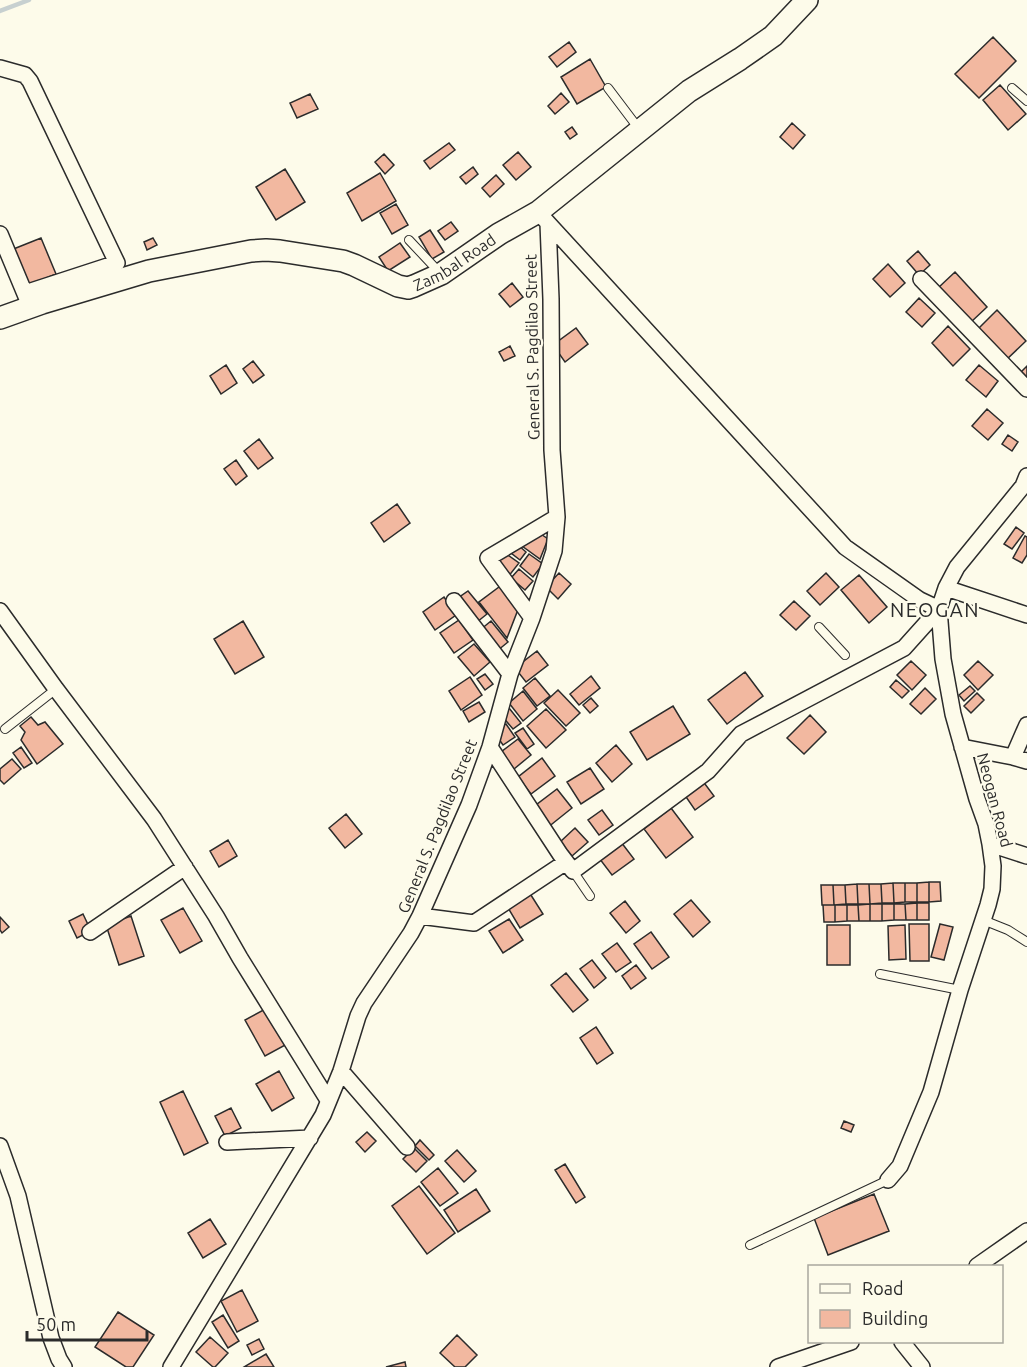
<svg xmlns="http://www.w3.org/2000/svg" width="1027" height="1367" viewBox="0 0 1027 1367" font-family="Ubuntu,sans-serif">
<rect width="100%" height="100%" fill="#fdfbea"/>
<g fill="none" stroke-linecap="round" stroke-linejoin="round">
<path stroke="#c7d0d0" stroke-width="4.5" d="M0 11 29 0"/>
</g>
<path fill="#f2b8a0" stroke="#2b2b2b" stroke-width="1.5" d="M993 37 1016 61 979 98 955 74Z
M569 42 576 52 557 67 549 57Z
M590 59 606 87 577 104 561 77Z
M1000 85 1026 114 1008 130 983 100Z
M561 93 569 102 555 114 548 106Z
M310 94 318 109 297 118 290 103Z
M792 123 805 135 793 149 780 137Z
M572 127 577 134 570 139 565 132Z
M449 143 455 150 430 169 424 161Z
M518 152 531 167 516 180 503 165Z
M384 154 394 165 385 174 375 162Z
M473 167 478 174 466 184 460 177Z
M285 169 305 202 276 220 256 187Z
M380 173 396 201 362 221 347 193Z
M496 175 504 184 490 197 482 188Z
M396 204 408 225 392 234 380 213Z
M451 222 458 231 445 240 438 231Z
M430 230 444 252 432 259 419 237Z
M41 238 56 274 25 287 11 250Z
M153 238 157 245 147 250 144 242Z
M400 243 410 257 388 271 379 257Z
M918 251 930 265 919 275 907 261Z
M888 264 905 283 890 297 873 279Z
M955 272 987 307 970 323 938 288Z
M512 283 523 297 510 307 499 294Z
M919 298 935 313 922 327 906 312Z
M997 310 1026 341 1005 361 976 331Z
M948 326 970 349 953 366 932 343Z
M576 328 588 344 565 362 553 345Z
M510 346 515 356 504 361 499 352Z
M253 361 264 375 253 383 243 369Z
M226 365 237 383 221 394 210 376Z
M979 365 998 381 986 397 966 380Z
M1027 366V384L1018 375Z
M987 409 1003 423 988 440 972 426Z
M1008 435 1018 442 1012 451 1002 444Z
M259 439 273 458 258 469 244 451Z
M236 460 247 476 236 485 224 469Z
M397 504 410 523 384 542 371 523Z
M1016 527 1024 533 1012 549 1004 544Z
M538 532 548 539 540 559 522 546Z
M1025 536 1027 537V555L1022 563 1013 558Z
M517 544 526 552 520 560 511 553Z
M505 553 519 563 508 577 495 566Z
M529 554 543 564 533 577 520 566Z
M519 569 533 581 525 590 511 578Z
M559 573 571 584 558 599 546 587Z
M826 573 839 587 820 605 807 591Z
M859 575 887 607 869 623 841 590Z
M503 584 519 607 507 638 479 602Z
M468 591 487 614 477 622 458 598Z
M444 597 456 615 435 630 423 612Z
M794 601 810 616 796 630 780 615Z
M459 620 473 640 454 653 440 633Z
M243 621 264 657 235 674 214 639Z
M491 621 508 642 497 651 480 630Z
M474 644 490 662 474 676 458 657Z
M537 651 548 665 526 682 515 668Z
M911 661 926 675 912 690 897 675Z
M978 661 993 675 978 690 964 675Z
M745 672 763 696 727 724 708 700Z
M485 674 493 684 485 690 477 679Z
M591 676 600 688 579 705 570 694Z
M470 677 482 695 461 710 449 691Z
M535 678 550 696 537 706 523 688Z
M896 680 909 691 902 698 890 687Z
M970 686 975 691 964 701 959 695Z
M925 688 936 699 921 714 910 704Z
M558 690 580 713 566 726 544 703Z
M523 691 537 709 523 721 509 703Z
M977 693 984 700 971 713 964 706Z
M591 698 598 706 590 713 583 705Z
M479 702 485 712 469 722 463 711Z
M673 706 690 734 647 760 630 732Z
M509 708 521 723 513 729 501 715Z
M546 709 566 730 546 748 527 726Z
M810 715 826 732 804 754 787 738Z
M31 717 38 725 45 722 63 744 37 764 21 740 25 732 20 726Z
M506 724 515 737 503 745 494 732Z
M523 728 534 744 527 749 515 733Z
M518 739 531 755 514 769 501 752Z
M616 745 632 764 612 782 596 763Z
M21 747 32 763 24 768 13 753Z
M542 758 555 776 531 794 518 777Z
M12 759 21 769 4 784 0 780V769Z
M590 768 604 789 581 804 567 782Z
M702 780 714 796 695 810 684 794Z
M557 789 572 808 547 828 532 808Z
M671 808 693 837 666 858 644 829Z
M602 810 613 825 599 835 588 820Z
M346 814 362 834 345 848 329 828Z
M575 828 588 842 572 856 560 842Z
M228 840 237 856 219 867 210 851Z
M621 842 634 859 612 875 599 858Z
M929 882V902H917V883Z
M929 882H940L941 901 929 902Z
M893 883H905V902L894 903Z
M893 883 894 903H882L881 884Z
M905 883H917V902H905Z
M857 884H869L870 904H858Z
M857 884 858 904H846L845 885Z
M869 884H881L882 903 870 904Z
M821 885H833L834 905H822Z
M833 885H845L846 904 834 905Z
M529 892 543 914 520 928 507 906Z
M691 900 710 922 693 937 674 914Z
M625 901 640 921 626 933 610 913Z
M917 903H929V920H917Z
M917 903V920H906L905 904Z
M870 904H882V921H870Z
M870 904V921H859L858 905Z
M882 904H894V920L882 921Z
M894 904H905L906 920H894Z
M823 905H835V922H824Z
M835 905H847V921L835 922Z
M847 905H858L859 921H847Z
M183 908 202 941 180 953 161 920Z
M83 914 91 931 77 938 69 921Z
M131 916 144 956 119 965 106 925Z
M0 917 9 927 2 933 0 930Z
M509 919 523 940 503 953 489 931Z
M909 924H929V961H910Z
M940 924 953 927 944 960 931 957Z
M827 925H850V965H827Z
M905 925 906 959 889 960 888 926Z
M651 932 669 957 652 969 634 944Z
M617 943 631 962 616 972 602 954Z
M592 960 606 978 594 988 580 969Z
M636 965 646 978 631 989 622 976Z
M566 973 588 1000 573 1012 551 985Z
M269 1007 289 1043 265 1056 245 1020Z
M596 1027 613 1053 597 1064 580 1038Z
M279 1071 294 1098 272 1111 256 1084Z
M183 1091 208 1143 184 1155 160 1102Z
M231 1108 241 1128 225 1136 215 1116Z
M844 1121 854 1125 851 1132 841 1128Z
M367 1132 376 1141 365 1152 356 1142Z
M420 1140 434 1155 429 1160 415 1146Z
M414 1148 427 1161 416 1172 403 1159Z
M457 1150 476 1171 464 1182 445 1161Z
M565 1164 585 1197 576 1203 555 1170Z
M438 1168 458 1193 440 1206 421 1182Z
M419 1186 455 1233 427 1254 392 1206Z
M476 1189 490 1211 458 1232 444 1210Z
M874 1194 889 1231 828 1255 814 1218Z
M210 1219 226 1244 203 1258 188 1233Z
M242 1290 258 1321 237 1332 221 1301Z
M118 1312 154 1335 133 1367H126L95 1347Z
M223 1315 239 1341 228 1348 212 1322Z
M457 1335 477 1355 465 1367H455L440 1353Z
M210 1337 228 1353 215 1367H213L196 1352Z
M259 1339 264 1349 252 1355 247 1345Z
M266 1354 274 1367H244Z
M405 1362 406 1367H386Z"/>
<g fill="none" stroke-linecap="round" stroke-linejoin="round">
<defs>
<path id="lane" d="M608 88 639 129
M1012 88 1027 101
M409 240 440 273
M819 627 845 655
M5 729 56 689
M573 871 590 896
M983 920 1008 930 1027 942
M880 974 960 990
M750 1245 888 1180"/>
<path id="street" d="M0 68 25 75 30 81 117 263 25 293
M0 234 28 301
M921 279 1027 389
M946 588 1027 615
M454 601 510 674
M0 611 56 689 154 819 216 916 240 958 328 1100
M532 618 488 558 557 517
M490 747 560 854 573 871 708 771 741 734 904 648 939 609 920 600 845 547 548 223
M962 747 1013 757 1027 761
M1013 757 1027 725
M990 844 1027 856
M420 916 474 923 566 862
M90 932 185 867
M341 1071 407 1147
M227 1142 310 1138
M0 1146 18 1196 51 1338 59 1359 64 1367
M888 1180 900 1166 931 1092 960 990 988 905 992 889 993 866 990 844 986 824 977 799 953 714 943 659 939 609 946 588 957 567 1023 486 1027 476
M977 1266 1027 1231
M902 1342 922 1367
M171 1367 323 1115 341 1071 358 1016 364 1003 411 933 420 916 469 805 490 747 510 674 532 618 554 551 557 517 552 450 551 299 548 223 538 212
M778 1367 851 1342"/>
<g id="secondary">
<path id="s1" d="M0 318 42 303 149 271 251 251 266 250 280 251 343 261 354 265 398 286 408 288 414 286 441 274 499 234 538 212 689 91 740 59 773 36 807 0"/>
</g>
</defs>
<use href="#lane" stroke="#2b2b2b" stroke-width="10"/>
<use href="#street" stroke="#2b2b2b" stroke-width="18"/>
<use href="#secondary" stroke="#2b2b2b" stroke-width="24"/>
<use href="#lane" stroke="#fdfbea" stroke-width="8"/>
<use href="#street" stroke="#fdfbea" stroke-width="15"/>
<use href="#secondary" stroke="#fdfbea" stroke-width="21"/>
</g>
<g text-anchor="middle" stroke-width="4.5" stroke-linejoin="round" paint-order="stroke">
<g font-size="16" fill="#2b2b2b" stroke="#fdfbea">
<text dy="6" stroke="none"><textPath href="#s1" startOffset="477">Zambal Road</textPath></text>
<text transform="translate(532 347) rotate(-91)" y="6">General S. Pagdilao Street</text>
<text transform="translate(995 800) rotate(75)" y="6">Neogan Road</text>
<text transform="translate(437 826) rotate(-68)" y="6">General S. Pagdilao Street</text>
</g>
<g font-size="20" letter-spacing="1.5" fill="#2b2b2b" stroke="#fdfbea">
<text x="935" y="617">NEOGAN</text>
</g>
</g>
<rect x="808" y="1265" width="195" height="78" fill="#fdfbea" stroke="#a9a89e" stroke-width="1.5"/>
<rect x="820" y="1284" width="30" height="9" fill="#fdfbea" stroke="#a9a89e" stroke-width="1.5"/>
<text x="862" y="1295" font-size="18" fill="#2b2b2b">Road</text>
<rect x="820" y="1310" width="30" height="18" fill="#f2b8a0" stroke="#a9a89e" stroke-width="1.5"/>
<text x="862" y="1325" font-size="18" fill="#2b2b2b">Building</text>
<path d="M27 1331v9h120v-9" fill="none" stroke="#2b2b2b" stroke-width="3"/>
<text x="36" y="1331" font-size="18" fill="#2b2b2b" stroke="#fdfbea" stroke-width="4.5" paint-order="stroke">50 m</text>
</svg>
